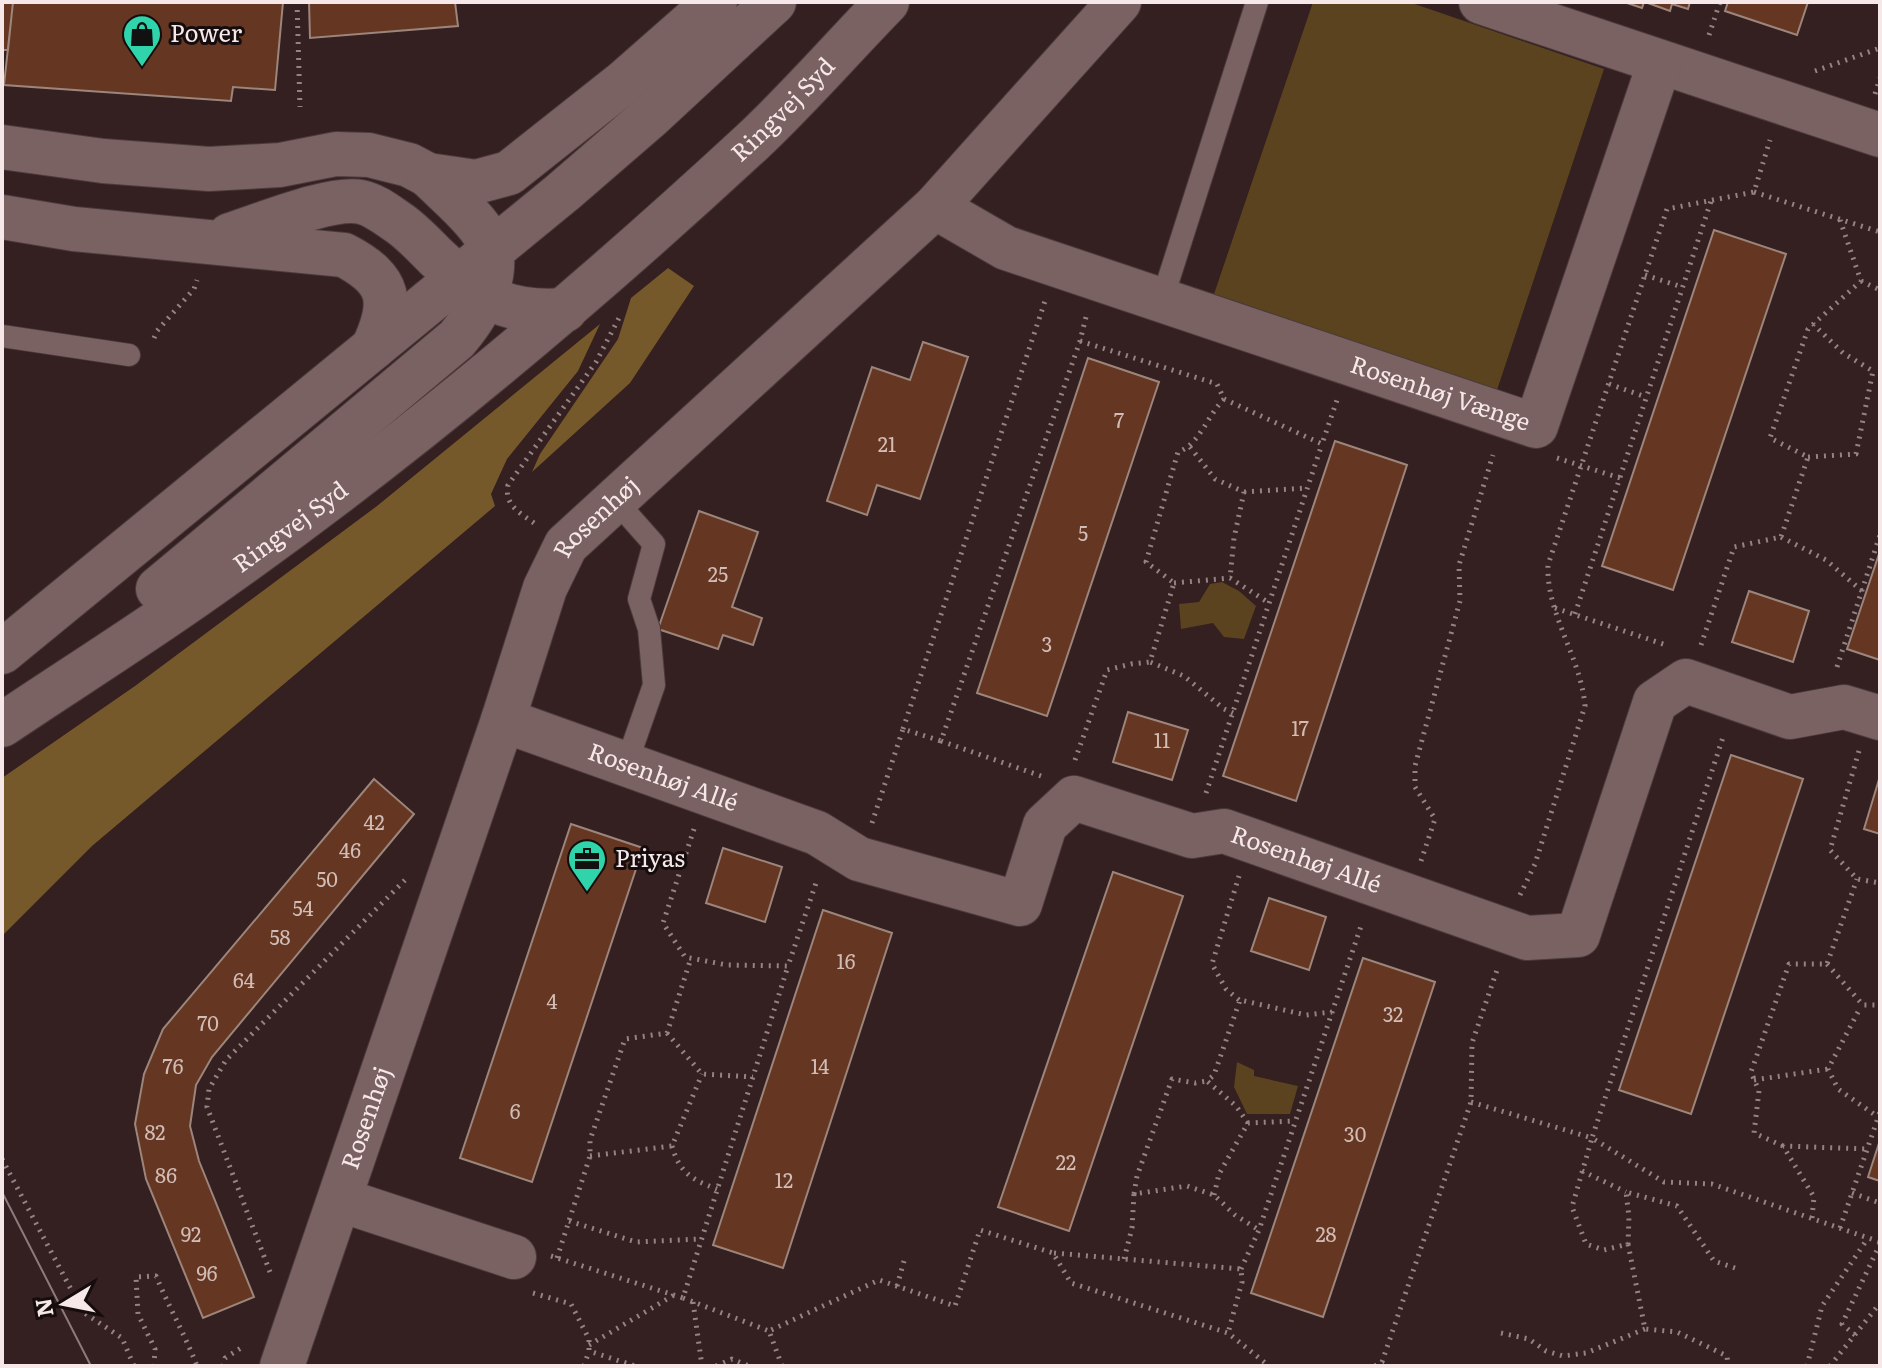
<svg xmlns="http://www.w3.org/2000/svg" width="1882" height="1368" viewBox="0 0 1882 1368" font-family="Literata,serif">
<rect width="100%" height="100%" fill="#341f21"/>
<path fill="#5a431e" d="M1313 2H1409L1604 69 1497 390 1213 297Z
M1222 582 1239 591 1256 606 1244 639 1224 637 1213 623 1181 629 1179 604 1199 602 1210 584Z
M1237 1062 1254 1070V1076L1298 1086 1290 1114H1247L1234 1087Z"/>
<path fill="#76592b" d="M668 268 694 286 630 383 532 472 540 454 618 339 631 298Z
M600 324 578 371 507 459 491 494 495 506 92 846 2 936V778L135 686 377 506Z"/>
<path fill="#653722" stroke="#9c857b" stroke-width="2" d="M2 2H13L8 50H2Z
M13 2H283L275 90 233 87 231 101 4 85Z
M309 2H455L458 26 310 38Z
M1624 2H1644L1642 8Z
M1645 2H1690L1688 9 1672 4 1670 11Z
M1728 2H1808L1797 35 1725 11Z
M1714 230 1786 254 1673 590 1602 566Z
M923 342 968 357 920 499 877 485 867 515 827 501 872 367 910 380Z
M1088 358 1159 382 1047 716 977 693Z
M1335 441 1407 465 1296 801 1223 776Z
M699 511 758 532 732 607 762 618 753 645 723 635 718 649 658 629Z
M1880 551V660L1847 649Z
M1749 591 1809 611 1793 662 1732 642Z
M1128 712 1188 730 1172 780 1113 762Z
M1731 755 1803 779 1691 1114 1619 1090Z
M1880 776V834L1864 829Z
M374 779 414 814 212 1057 196 1085 190 1126 199 1161 254 1297 203 1318 146 1179 135 1124 144 1074 163 1029Z
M571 824 643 848 532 1182 460 1158Z
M723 848 782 867 765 922 706 903Z
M1113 872 1183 896 1069 1231 998 1207Z
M1269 898 1326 917 1309 970 1251 951Z
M823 910 892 933 783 1268 713 1245Z
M1363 958 1435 982 1323 1317 1251 1293Z
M1880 1140V1181L1868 1177Z"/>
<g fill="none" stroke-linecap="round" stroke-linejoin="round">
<defs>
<path id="lane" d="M1162 300 1257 2
M2 336 129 355
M615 500 654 544 639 599 649 629 654 685 626 765"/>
<g id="street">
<path d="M1481 2 1880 135"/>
<path d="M2 147 103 161 209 169 280 165 336 154 369 155 409 165 428 175"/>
<path id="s1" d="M935 207 1006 248 1536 426 1660 62"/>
<path d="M2 217 74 229 344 255C392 280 394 302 373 348"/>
<path d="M230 235C262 225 331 196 361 202 375 205 387 215 399 223 412 232 423 244 435 256 477 296 505 315 565 310"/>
<path id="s2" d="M503 720 817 833 859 859 1020 904 1045 825 1074 798 1192 836 1224 831 1527 938 1578 935 1655 702 1686 681 1790 717 1844 707 1880 718"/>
<path d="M341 1200 514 1257"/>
<path id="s3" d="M282 1366 503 720 545 588 566 545 935 207 1119 2"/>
</g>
<g id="secondary">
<path d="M428 175 476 182 509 173 624 82 715 2"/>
<path d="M158 589 457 339C482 309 508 265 480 228 466 209 445 192 428 175"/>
<path d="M2 652 563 192 652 115 774 2"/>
<path id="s4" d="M2 725C66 682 131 641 194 597 391 460 576 305 752 142 799 98 842 48 887 2"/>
</g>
</defs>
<use href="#lane" stroke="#4b3a3c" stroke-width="24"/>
<use href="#street" stroke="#4b3a3c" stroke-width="46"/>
<use href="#secondary" stroke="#4b3a3c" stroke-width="46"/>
<path stroke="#958384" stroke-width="5" stroke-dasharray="2 6" stroke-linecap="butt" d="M297 2 300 107
M1709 35 1720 2
M1815 71 1880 48
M1875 94 1880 78
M1754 192 1880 232
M1645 275 1682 287
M1861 281 1880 290
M154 338 157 331 194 289 197 280
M1080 341 1217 384 1224 399 1322 444 1337 400
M1609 384 1646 397
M1224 399C1207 416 1200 444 1178 452L1146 562 1174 583 1150 662 1184 676 1224 709 1233 713
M1190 447 1215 479 1244 492 1234 538 1230 578
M1808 457 1856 454 1873 371 1843 353 1813 324
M1557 458 1620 478
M1244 492 1307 488
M534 523C520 513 504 505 508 485L596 362 620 316
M1781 537 1826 560 1862 591
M1174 583 1230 578 1269 603
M1555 608 1666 645
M1575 614 1711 201
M1701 645 1734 547 1781 537 1808 457 1770 438 1808 329 1861 281 1840 220
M1837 667 1880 535
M903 729 1045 301
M1859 751 1830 850 1857 879 1880 883
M1075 760 1107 670 1131 664 1150 662
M1041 776 941 741 1080 341 1086 317
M1206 793 1322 444
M872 823 903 729 941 741
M694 829 663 923 685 957 727 965 788 966 817 880
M1421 861 1435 819 1415 787V766L1460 601 1459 565 1493 455
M1520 895 1535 864 1585 706C1581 657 1546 614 1548 565L1667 209 1754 192 1770 140
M1827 964 1863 1005H1880
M1239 1000 1226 989 1212 964 1239 876
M1858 1012 1828 1069 1838 1089 1878 1117
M667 1033 702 1074 753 1077
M1754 1080 1828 1069
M1471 1102 1592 1138 1724 734
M1248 1123 1236 1106 1207 1081 1214 1075 1240 1000 1306 1015 1332 1012
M672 1146C679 1172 692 1180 717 1189
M1783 1146 1754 1133 1759 1091 1751 1072 1789 964H1827L1857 879
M590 1156 672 1146 702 1074
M2 1159 83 1312 122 1338 134 1366
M1582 1171 1626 1192
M1852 1193 1880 1203
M1134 1194 1137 1176 1172 1079 1195 1083 1207 1081
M1214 1195 1219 1174 1248 1123 1295 1121
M1812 1218 1814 1197 1783 1146 1867 1149
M569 1221 636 1242 701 1239
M1840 1228 1880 1112
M1628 1244 1645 1329 1677 1332 1727 1356 1728 1366
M1054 1253 1241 1269 1242 1282 1228 1333
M551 1256 683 1298 788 966
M557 1258 590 1156V1140L625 1039 667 1033 691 958
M1124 1259 1132 1228 1134 1194 1187 1186 1214 1195 1235 1215 1259 1230
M1735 1268 1714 1261 1677 1206 1626 1192 1629 1217 1628 1244 1604 1250 1586 1244 1572 1207 1592 1138 1664 1182 1712 1184 1880 1242
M1241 1269 1259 1230 1362 923
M270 1272 207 1107 209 1089 226 1060 405 880
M897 1286 904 1261
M533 1293 571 1304 589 1339V1351L635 1366
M683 1298 769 1331
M693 1302 702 1366
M1501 1333 1529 1339 1546 1351 1563 1356 1586 1353 1645 1329
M1855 1335 1842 1324 1880 1244
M589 1345 674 1295
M154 1366 155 1349 138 1314 136 1277 156 1276C169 1307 185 1335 197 1366
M223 1366 225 1358 244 1346
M584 1366 589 1351
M716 1366 732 1359 749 1366
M782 1366 769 1331 879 1280 955 1306 980 1230 1053 1253 1071 1283 1228 1333 1269 1366
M1375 1366 1382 1362 1471 1102 1472 1043 1497 970
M1807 1366 1822 1306 1868 1238
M1830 1366 1880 1303"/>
<use href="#lane" stroke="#7a6162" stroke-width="22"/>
<use href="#street" stroke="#7a6162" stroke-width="44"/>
<use href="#secondary" stroke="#7a6162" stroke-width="44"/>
<path stroke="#8d7b7c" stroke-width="2" d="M2 1192 91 1366"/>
</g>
<defs>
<symbol id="shop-pin" viewBox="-11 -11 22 30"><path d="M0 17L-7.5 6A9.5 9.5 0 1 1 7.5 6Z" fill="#2fd4aa" stroke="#150c0d"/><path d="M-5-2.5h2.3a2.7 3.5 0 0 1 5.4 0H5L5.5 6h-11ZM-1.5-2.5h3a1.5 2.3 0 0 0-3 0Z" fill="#111"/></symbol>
<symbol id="office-pin" viewBox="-11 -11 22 30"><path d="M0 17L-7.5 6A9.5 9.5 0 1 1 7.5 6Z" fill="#2fd4aa" stroke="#150c0d"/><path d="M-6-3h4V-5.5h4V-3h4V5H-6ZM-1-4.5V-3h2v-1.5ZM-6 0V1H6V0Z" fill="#111"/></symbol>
</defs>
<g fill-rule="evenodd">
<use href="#shop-pin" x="120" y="12" width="44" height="60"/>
<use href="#office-pin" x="565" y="837" width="44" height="60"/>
</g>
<g text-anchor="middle" stroke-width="6" stroke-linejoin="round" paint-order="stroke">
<g font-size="20" fill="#d2bcb6">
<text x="1119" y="428">7</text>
<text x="887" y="452">21</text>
<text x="1083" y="541">5</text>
<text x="718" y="582">25</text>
<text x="1047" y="652">3</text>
<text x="1300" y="736">17</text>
<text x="1162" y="748">11</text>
<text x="374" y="830">42</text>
<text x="350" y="858">46</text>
<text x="327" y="887">50</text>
<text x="303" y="916">54</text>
<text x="280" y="945">58</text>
<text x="846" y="969">16</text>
<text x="244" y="988">64</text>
<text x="552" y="1009">4</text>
<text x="1393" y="1022">32</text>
<text x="208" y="1031">70</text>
<text x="173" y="1074">76</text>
<text x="820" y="1074">14</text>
<text x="515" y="1119">6</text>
<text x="155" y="1140">82</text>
<text x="1355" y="1142">30</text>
<text x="1066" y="1170">22</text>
<text x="166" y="1183">86</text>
<text x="784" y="1188">12</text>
<text x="191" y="1242">92</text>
<text x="1326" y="1242">28</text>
<text x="207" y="1281">96</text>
</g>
<g font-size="24" fill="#f6e8e8" stroke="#150c0d" text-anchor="start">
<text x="170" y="42">Power</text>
<text x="615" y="867">Priyas</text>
</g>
<g font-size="24" fill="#f6e8e8" stroke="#150c0d">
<text dy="8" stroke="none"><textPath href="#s4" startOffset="996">Ringvej Syd</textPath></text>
<text dy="8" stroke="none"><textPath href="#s1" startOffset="540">Rosenhøj Vænge</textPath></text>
<text dy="8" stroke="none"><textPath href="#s3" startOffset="910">Rosenhøj</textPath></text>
<text dy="8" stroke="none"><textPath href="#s4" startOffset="350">Ringvej Syd</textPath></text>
<text dy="8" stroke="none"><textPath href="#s2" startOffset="170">Rosenhøj Allé</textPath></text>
<text dy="8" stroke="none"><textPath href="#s2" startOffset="916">Rosenhøj Allé</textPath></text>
<text dy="8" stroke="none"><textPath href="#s3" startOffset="262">Rosenhøj</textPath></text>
</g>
</g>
<rect width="1882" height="1368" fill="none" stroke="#f6e8e8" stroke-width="8"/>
<g transform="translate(64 1304) rotate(260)" stroke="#150c0d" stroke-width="6" paint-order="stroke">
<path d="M0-6L14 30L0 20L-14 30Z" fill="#f6e8e8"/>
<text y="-12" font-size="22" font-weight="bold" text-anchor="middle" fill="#f6e8e8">N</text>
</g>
</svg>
